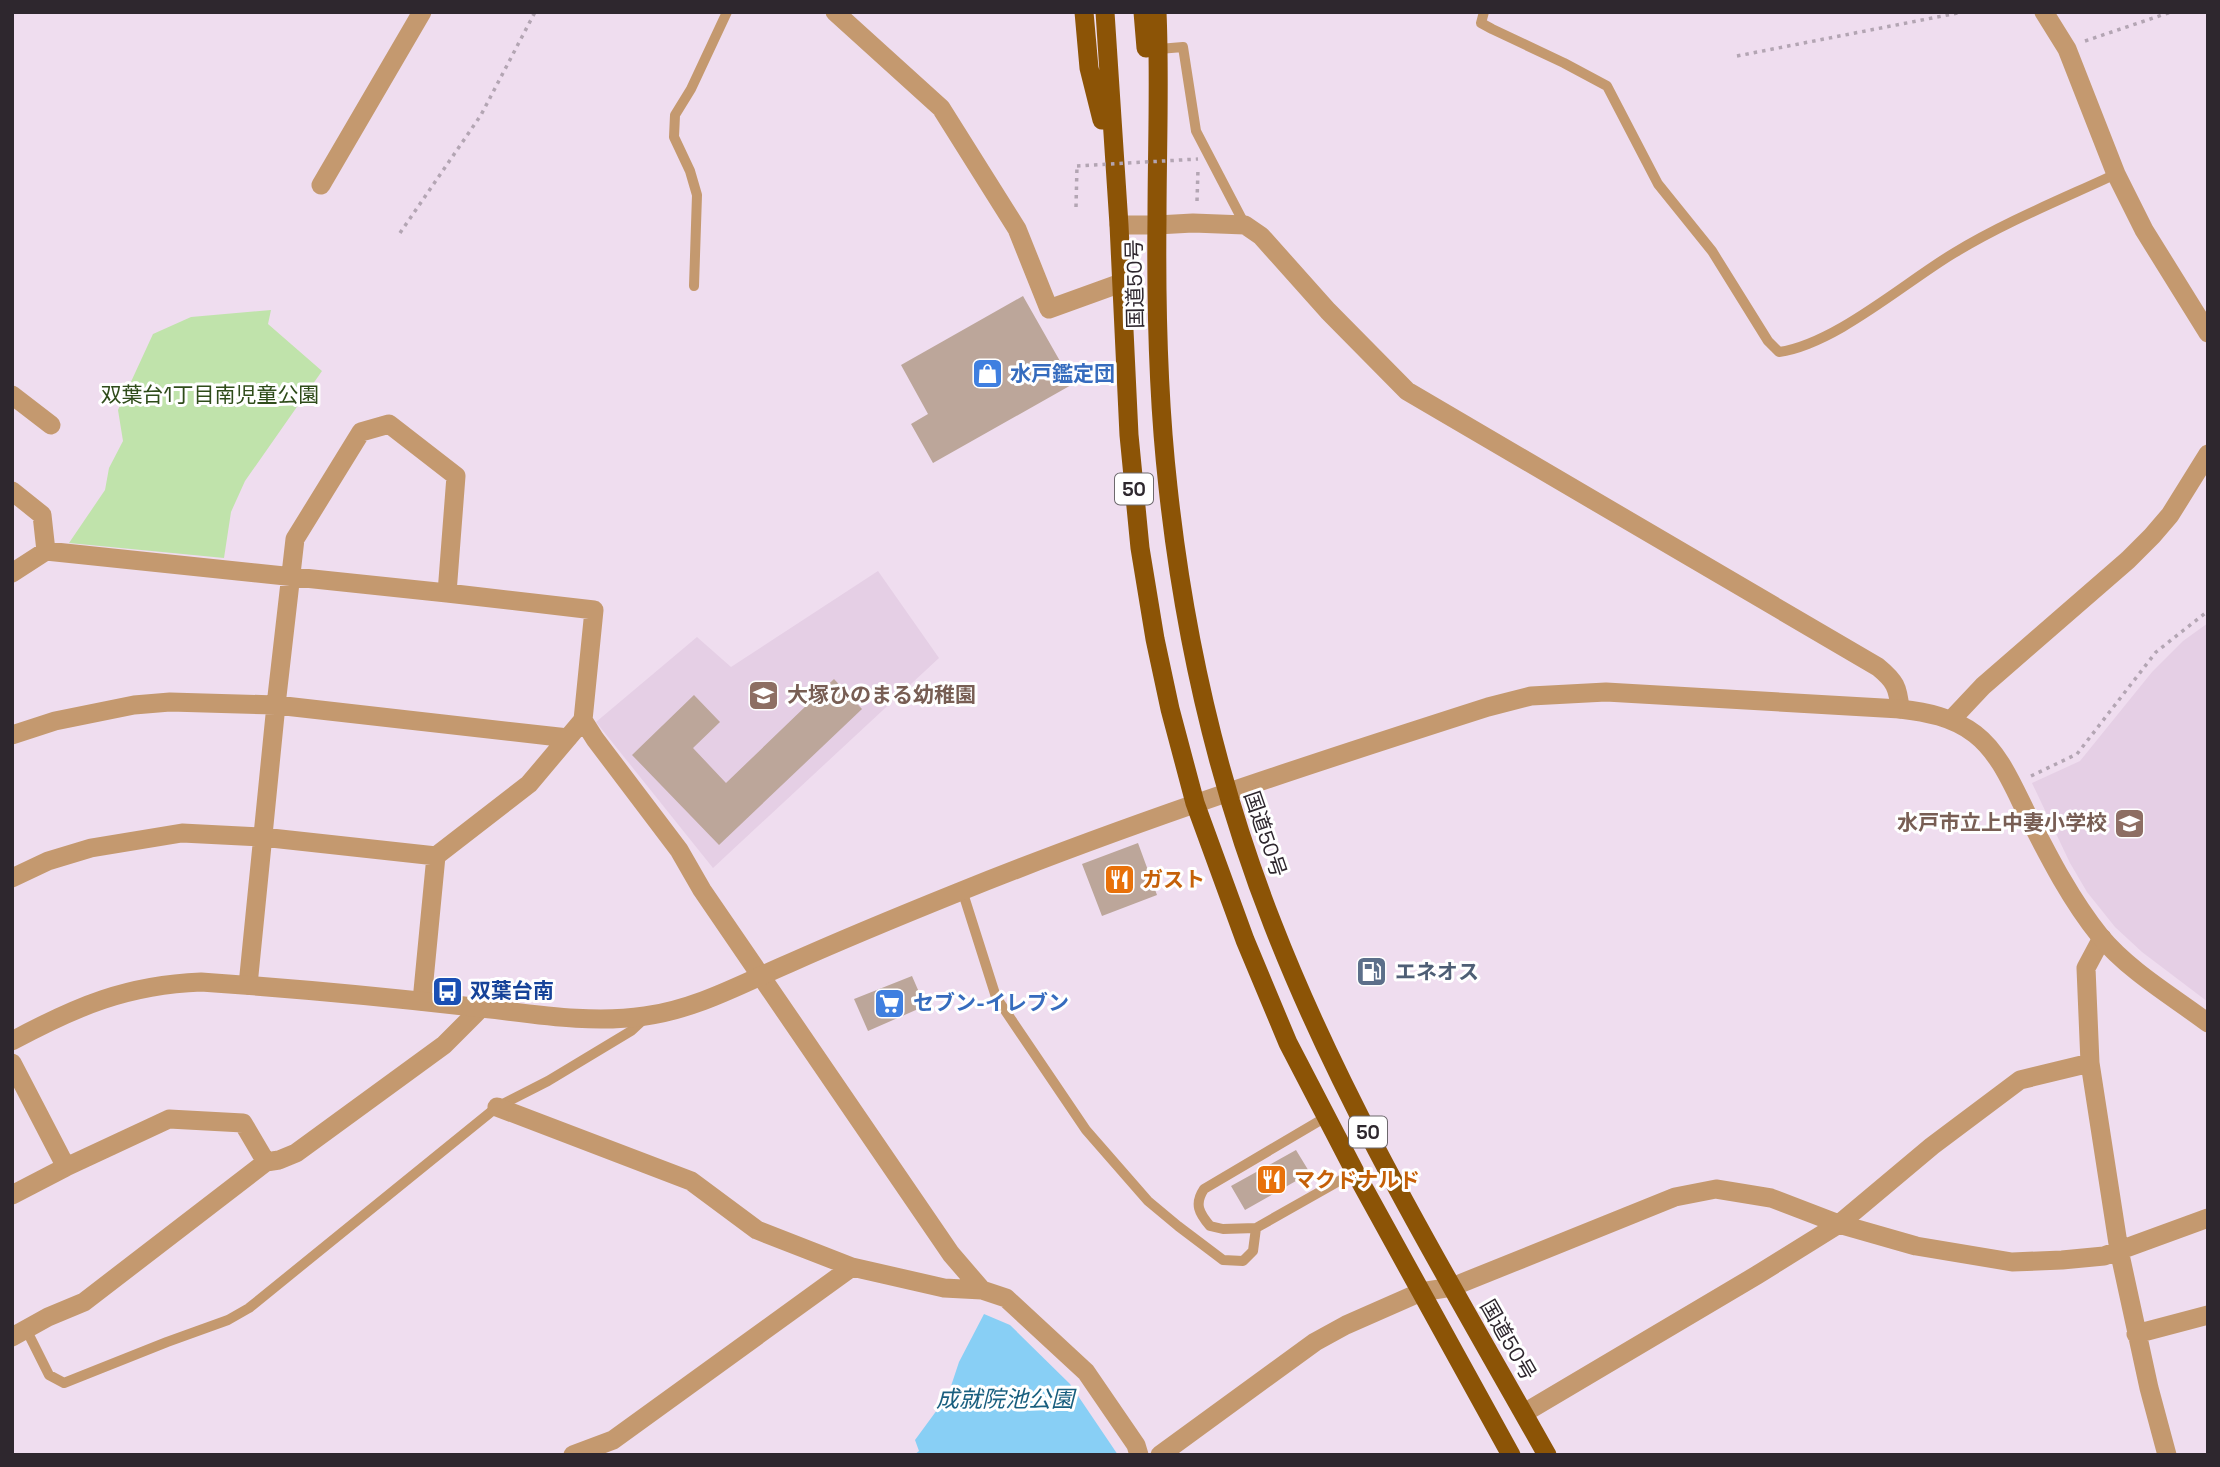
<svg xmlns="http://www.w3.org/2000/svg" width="2220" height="1467" viewBox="0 0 2220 1467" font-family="'Space Grotesk','Noto Sans JP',sans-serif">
<rect width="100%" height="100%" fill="#efddef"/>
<path fill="#e5cfe5" d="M878 571 939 658 713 868 596 722 697 637 731 667Z
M2208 623V1002L2142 952 2115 927 2087 892 2070 863 2032 783 2080 761 2152 672 2183 641Z"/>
<path fill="#c0e3ab" d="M271 310 268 324 322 371 245 481 231 512 224 558 69 543 105 490 109 468 123 441 118 410 153 334 191 317Z"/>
<path fill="#88cff5" d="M984 1314 1010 1325 1070 1384 1118 1455H914L919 1451 915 1440 948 1395 959 1362Z"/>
<path fill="#bca69a" d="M1023 296 1073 384 933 463 911 424 928 414 901 365Z
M834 679 862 709 719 845 632 755 694 695 720 722 693 748 726 783Z
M1138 843 1157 895 1102 916 1082 864Z
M912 976 925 1006 868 1031 854 999Z
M1296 1150 1310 1173 1245 1210 1231 1186Z"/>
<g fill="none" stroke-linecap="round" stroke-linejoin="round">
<path stroke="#b3a5b3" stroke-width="3.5" stroke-dasharray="3.5 5" stroke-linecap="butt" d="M2085 41 2171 12
M1737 56 1963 12
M1197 201 1198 169
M1076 207 1077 166
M400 233 481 115 535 12
M2031 776 2077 754 2156 652 2208 611"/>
<path stroke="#c4996f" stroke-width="10" d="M1484 12 1481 23 1492 29 1564 63 1607 86 1658 184 1712 251 1768 341 1779 352C1835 344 1904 283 1954 253 2005 222 2062 199 2116 174
M1159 49 1183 47 1196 131 1245 225
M694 286 697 195 690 171 674 137 675 115 691 89 727 12
M962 890 996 997 1086 1130 1148 1201 1178 1226 1223 1260 1243 1261 1253 1251 1256 1228 1355 1172
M1256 1228 1223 1229 1210 1226C1199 1213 1194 1204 1204 1189L1326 1117
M26 1329 49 1375 64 1383 167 1342 228 1320 249 1308 497 1107 548 1081 631 1031 645 1018"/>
<path stroke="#c4996f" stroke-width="19" d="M835 12 941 108 1017 229 1049 309 1121 283
M321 185 422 12
M1119 225H1157L1193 223 1245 225 1261 236 1328 311 1407 391 1878 667C1895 681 1898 687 1900 709
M12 395 51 425
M12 491 42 515 46 551
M12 573 46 551 447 593 594 610 583 720 529 784 436 856 422 1001
M583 720 595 739 679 850 702 890 951 1254 982 1290
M12 735 55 721 134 705 170 702 276 705 568 738
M12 878 48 861 91 848 182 833 262 837 436 856
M2102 938 2086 968 2090 1063 2119 1250 2149 1388 2167 1455
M248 985 276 705 295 539 361 432 389 424 456 476 447 593
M12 1063 66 1167
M497 1107 691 1181 757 1230 852 1267 944 1288 982 1290 1006 1298 1086 1372 1136 1445 1139 1455
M12 1195 66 1167 169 1119 243 1123 266 1162
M2136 1334 2208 1315
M12 1337 48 1317 84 1302 266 1162 279 1160 296 1153 444 1045 481 1008
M1524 1413 1757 1275 1839 1224 1932 1146 2020 1080 2090 1063
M573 1455 613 1440 852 1267
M1160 1455 1315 1342 1346 1325 1421 1292 1452 1287 1675 1197 1716 1189 1771 1198 1839 1224 1916 1246 2012 1262 2062 1260 2104 1256 2208 1218"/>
<path stroke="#c4996f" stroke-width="19" d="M2044 12 2067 49 2116 174 2144 230 2208 333
M1951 720 1983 686 2128 560 2152 536 2170 515 2208 454
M12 1041C77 1006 127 985 201 982 289 988 377 996 464 1006 524 1012 585 1025 645 1016 697 1009 743 983 790 963 846 938 902 915 959 892 1132 822 1310 764 1488 707L1531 696 1606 692 1900 709C1926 712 1953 717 1975 734 2001 754 2014 789 2029 818 2050 859 2071 900 2100 936 2129 971 2172 996 2208 1023"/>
<path stroke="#8c5406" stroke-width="19" d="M1084 12 1089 68 1102 120
M1105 12 1119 225 1129 435 1140 548 1155 639 1170 709 1195 803 1245 940 1288 1043 1355 1172 1511 1455
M1143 12 1146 48
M1157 12C1160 81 1157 150 1157 219 1156 308 1158 398 1168 487 1184 636 1218 785 1273 925 1345 1110 1450 1282 1547 1455"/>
<path stroke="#b3a5b3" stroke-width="3.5" stroke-dasharray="3.5 5" stroke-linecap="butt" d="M1077 166 1198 159"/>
</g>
<defs>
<symbol id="shop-square" viewBox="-11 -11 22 22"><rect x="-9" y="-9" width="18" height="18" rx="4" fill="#3f7fe0" stroke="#fff"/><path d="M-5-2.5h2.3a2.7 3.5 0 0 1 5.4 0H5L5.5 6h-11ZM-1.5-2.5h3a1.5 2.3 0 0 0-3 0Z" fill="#fff"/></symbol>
<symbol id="school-square" viewBox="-11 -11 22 22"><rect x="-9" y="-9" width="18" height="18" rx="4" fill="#8d6e63" stroke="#fff"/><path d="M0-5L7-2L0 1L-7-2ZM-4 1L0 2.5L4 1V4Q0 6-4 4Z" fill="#fff"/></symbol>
<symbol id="restaurant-square" viewBox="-11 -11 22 22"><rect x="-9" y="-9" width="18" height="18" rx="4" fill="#e8710a" stroke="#fff"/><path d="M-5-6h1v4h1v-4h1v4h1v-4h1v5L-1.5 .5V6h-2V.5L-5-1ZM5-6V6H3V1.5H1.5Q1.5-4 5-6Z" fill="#fff"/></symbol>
<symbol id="fuel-square" viewBox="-11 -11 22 22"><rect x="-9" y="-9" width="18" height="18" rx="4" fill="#5c6f8a" stroke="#fff"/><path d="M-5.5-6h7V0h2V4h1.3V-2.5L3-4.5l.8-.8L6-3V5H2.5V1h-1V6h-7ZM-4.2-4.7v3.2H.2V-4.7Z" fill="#fff"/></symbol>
<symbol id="bus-square" viewBox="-11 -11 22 22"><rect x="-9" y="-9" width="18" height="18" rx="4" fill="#1a4fb4" stroke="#fff"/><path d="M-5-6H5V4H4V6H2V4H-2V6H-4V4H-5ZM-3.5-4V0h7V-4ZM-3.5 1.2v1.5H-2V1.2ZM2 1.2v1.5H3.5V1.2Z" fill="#fff"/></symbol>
<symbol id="supermarket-square" viewBox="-11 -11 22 22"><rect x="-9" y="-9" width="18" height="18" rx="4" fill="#3f7fe0" stroke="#fff"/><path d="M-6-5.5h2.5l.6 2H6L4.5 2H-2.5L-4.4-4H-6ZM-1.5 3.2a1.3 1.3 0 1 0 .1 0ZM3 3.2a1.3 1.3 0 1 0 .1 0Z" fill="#fff"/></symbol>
</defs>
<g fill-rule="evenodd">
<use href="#shop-square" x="970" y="356" width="35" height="35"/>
<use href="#school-square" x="746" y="678" width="35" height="35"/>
<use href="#school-square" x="2112" y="806" width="35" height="35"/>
<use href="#restaurant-square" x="1102" y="862" width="35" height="35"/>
<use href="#fuel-square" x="1354" y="954" width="35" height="35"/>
<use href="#bus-square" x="430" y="974" width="35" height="35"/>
<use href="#supermarket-square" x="872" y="986" width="35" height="35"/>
<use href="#restaurant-square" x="1254" y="1162" width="35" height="35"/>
</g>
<g text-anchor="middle" stroke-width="6" stroke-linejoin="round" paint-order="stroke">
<g fill="#fff" stroke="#6d686d" stroke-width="2">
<rect x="1115" y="473.5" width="38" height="31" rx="5"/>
<rect x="1349" y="1116.5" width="38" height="31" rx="5"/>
</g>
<g font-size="19" font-weight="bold" fill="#2e272e">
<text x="1134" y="496">50</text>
<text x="1368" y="1139">50</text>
</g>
<g font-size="21" fill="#2e272e" stroke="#fff">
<text transform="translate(1135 284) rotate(-91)" y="7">国道50号</text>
<text transform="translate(1265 834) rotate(71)" y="7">国道50号</text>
<text transform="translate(1508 1340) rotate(60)" y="7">国道50号</text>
</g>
<g font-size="21" font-weight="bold" fill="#366cbe" stroke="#fff" text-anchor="start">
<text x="1010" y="381">水戸鑑定団</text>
<text x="913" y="1010">セブン-イレブン</text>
</g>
<g font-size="21" fill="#2f4c1a" stroke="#fff">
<text x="210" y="402">双葉台1丁目南児童公園</text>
</g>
<g font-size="21" font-weight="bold" fill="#785e54" stroke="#fff" text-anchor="start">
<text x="787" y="702">大塚ひのまる幼稚園</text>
<text x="2107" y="830" text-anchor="end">水戸市立上中妻小学校</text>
</g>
<g font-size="21" font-weight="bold" fill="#c56008" stroke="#fff" text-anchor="start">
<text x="1142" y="887">ガスト</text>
<text x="1294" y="1187">マクドナルド</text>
</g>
<g font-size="21" font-weight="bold" fill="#4e5e75" stroke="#fff" text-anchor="start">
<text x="1395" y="979">エネオス</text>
</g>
<g font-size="21" font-weight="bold" fill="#164399" stroke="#fff" text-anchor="start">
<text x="470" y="998">双葉台南</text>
</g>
<g font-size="23" font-style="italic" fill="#195f7f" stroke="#fff">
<text x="1005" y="1407">成就院池公園</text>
</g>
</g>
<rect width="2220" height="1467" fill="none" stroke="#2e272e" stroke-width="28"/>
</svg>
